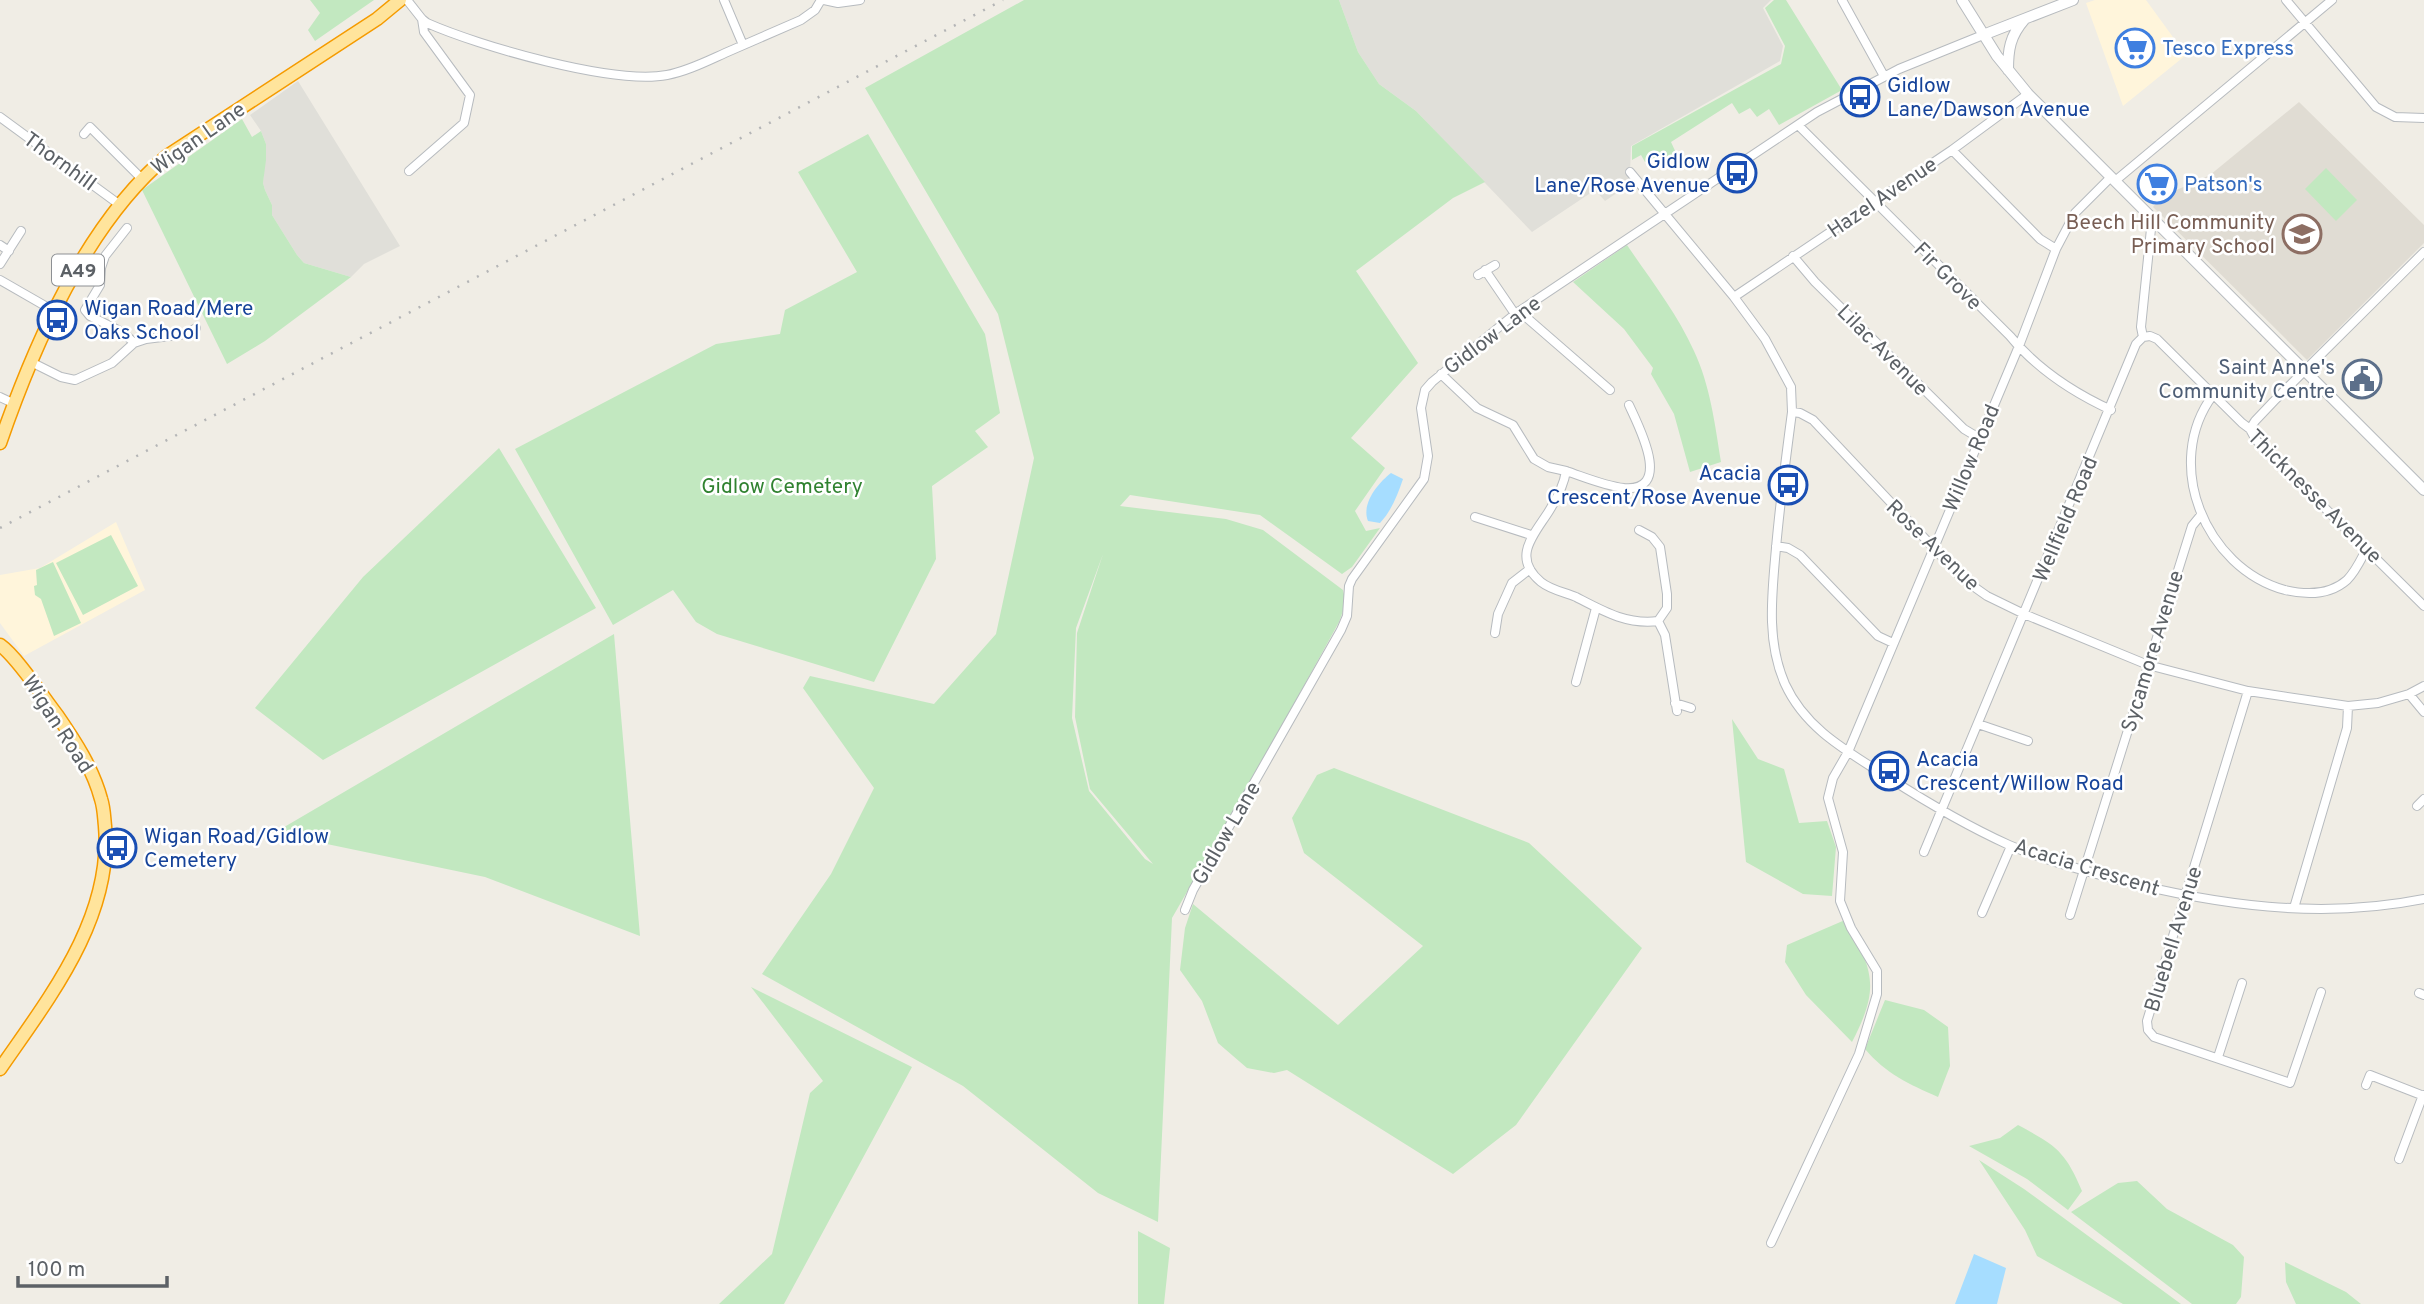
<svg xmlns="http://www.w3.org/2000/svg" width="2424" height="1304" viewBox="0 0 2424 1304" font-family="Overpass,sans-serif">
<rect width="100%" height="100%" fill="#f0ede5"/>
<path fill="#fff5db" d="M2095 0H2146L2186 55 2123 106 2086 3Z
M116 522 145 590 24 656 0 623V575L40 568Z"/>
<path fill="#e0dfd9" d="M1339 0H1771L1763 8 1783 46 1780 61 1631 146 1630 172 1633 182 1605 201 1595 190 1532 232 1416 111 1379 84 1358 52Z
M298 81 400 246 364 264 351 277 304 263 297 255 272 215V205L265 190 263 183 266 144 261 131 250 115Z"/>
<path fill="#e0dcd3" d="M2299 102 2424 225V243L2307 360 2153 207 2161 197 2210 175Z"/>
<path fill="#c2e8c0" fill-rule="evenodd" d="M310 0H374L315 41 308 30 320 13Z
M1024 0H1339L1358 52 1379 84 1416 111 1485 182 1453 198 1356 271 1418 363 1351 438 1385 468 1355 511 1366 531 1380 528 1352 567 1342 574 1260 515 1130 495 1120 506 1226 519 1263 530 1343 590 1346 603 1339 622 1272 744 1172 918 1158 1222 1098 1193 963 1086 762 974 831 874 874 788 803 688 810 676 934 704 996 634 1034 458 998 314 865 88ZM1103 554 1077 633 1075 717 1090 789 1153 864 1145 859 1089 791 1072 718 1076 628Z
M1774 0H1786L1842 90 1779 125 1769 109 1757 117 1750 108 1739 114 1732 103 1671 142 1677 155 1653 169 1648 161 1645 162 1641 155 1632 160V146L1781 64 1785 46 1765 8Z
M242 119 252 137 261 131 266 144V160L263 183 265 190 272 205V215L297 255 304 263 351 277 265 341 227 364 142 190Z
M868 134 985 334 1000 413 975 431 988 447 932 486 936 559 874 682 717 634 696 622 673 590 613 625 515 449 716 344 780 334 785 310 857 272 798 172Z
M2326 168 2357 200 2336 221 2305 189Z
M1627 245C1650 279 1677 313 1694 351 1710 385 1715 424 1721 462L1690 472 1674 414 1651 374 1653 368 1624 329 1573 282Z
M499 448 596 608 323 760 255 708 363 577Z
M111 535 138 586 83 615 56 563Z
M53 562 81 623 54 636 41 599 35 595 34 586 37 585 36 570Z
M614 634 640 936 485 877 274 833Z
M1732 719 1758 759 1784 769 1799 823 1827 821 1836 847 1832 896 1803 894 1746 862Z
M1334 768 1529 843 1642 948 1516 1125 1453 1174 1287 1070 1274 1073 1247 1068 1218 1043 1202 1001 1180 970 1185 928 1193 904 1338 1025 1423 946 1304 853 1292 818 1317 775Z
M1845 920C1874 971 1880 988 1852 1042L1806 995 1785 962 1787 945Z
M751 987 912 1067 784 1304H719L772 1254 810 1093 823 1081Z
M1885 1000 1924 1010 1948 1027 1950 1066 1938 1097C1909 1084 1886 1074 1865 1049Z
M2018 1125C2055 1145 2065 1150 2082 1191L2068 1210 2027 1179 1969 1146 2000 1138Z
M1979 1160 2024 1189 2181 1304H2123L2037 1256 2025 1230Z
M2137 1181 2167 1209 2233 1245 2244 1257 2241 1297 2236 1304H2192L2071 1212 2118 1183Z
M1138 1231 1170 1248 1164 1304H1138Z
M2285 1262 2346 1292 2361 1304H2296L2286 1282Z"/>
<path fill="#a6ddff" d="M1391 473 1403 479C1397 496 1392 510 1380 523L1368 521C1361 504 1378 483 1391 473Z
M1974 1254 2006 1268 1997 1304H1955Z"/>
<g fill="none" stroke-linecap="round" stroke-linejoin="round">
<defs>
<path id="minor" d="M407 0 422 19 427 23C479 46 613 85 667 75 689 71 711 59 732 50 755 40 778 30 801 20L815 10 821 0
M724 0 743 45
M824 0 838 3 860 0
M1842 0 1884 76
M2286 0 2376 107 2395 117 2424 118
M0 117 120 205
M1798 125 2010 336C2037 369 2072 392 2111 410
M84 134 90 127 142 179
M1952 150 2040 239 2056 249
M409 171 464 123 470 95 424 32 422 19
M1630 172 1734 297 1765 339 1791 387 1792 412C1786 457 1780 503 1776 548 1772 594 1766 641 1785 684 1806 730 1849 752 1889 778 1928 803 1967 826 2009 845 2044 860 2079 869 2115 879 2216 905 2320 920 2424 899
M2115 181 2332 0
M127 228 105 256 101 268 100 285 85 310 90 316 124 333 134 343
M0 245 9 251
M1793 256 1815 282 1964 429 1979 438
M0 264 21 231
M1485 270 1515 314
M1478 275 1495 265
M0 280 54 311
M1734 297 1952 150 2028 94
M1519 311 1610 390
M2143 337 2150 336 2157 339 2242 423 2250 429 2256 440 2424 606
M31 362 61 377 75 380 112 363 134 343 146 339 186 334 196 328
M1441 374 1477 408 1513 425 1534 459 1548 467 1566 471C1564 485 1556 500 1549 511 1534 535 1511 557 1541 582 1551 590 1564 592 1576 597 1603 611 1627 625 1658 621L1667 608V594L1660 547 1652 537 1639 530
M2213 395C2162 463 2205 568 2285 590 2306 595 2330 595 2347 580 2356 571 2361 559 2367 548
M0 397 15 404
M1792 412 1800 413 1813 420 1963 579 1987 596 2024 614 2148 665 2248 691 2348 706 2378 703 2409 694 2424 686
M2250 429 2255 421 2274 401 2424 252
M1566 471C1584 477 1605 486 1624 488 1674 492 1638 425 1629 405
M1475 517 1531 535
M1776 546 1788 548 1800 555 1878 636 1893 643
M1658 621 1665 635 1677 711
M1495 633 1498 614 1512 583 1530 569
M1576 682 1596 608
M2248 691 2147 1021 2148 1030 2154 1037 2290 1083 2321 992
M2409 694 2424 712
M1675 703 1691 708
M1978 724 2028 741
M2417 806 2424 799
M1924 852 2136 344 2143 337 2141 327 2152 219
M2294 908 2347 728 2348 706
M1185 910 1193 890 1341 630 1347 616 1349 586 1352 579 1424 479 1428 456 1421 408 1425 390 1432 382 1515 314 1817 112 1899 69 1983 35
M1982 913 2011 846
M2070 915 2192 526 2201 515
M2419 993 2424 995
M2218 1057 2242 983
M2366 1085 2370 1075 2424 1096
M2399 1159 2423 1095
M1771 1243 1859 1054 1877 994V971L1851 928 1840 901 1843 852 1828 798 1833 778 1848 752 2019 346 2056 249 2075 213 2111 177"/>
<path id="tertiary" d="M1962 0 1997 56 2028 94 2424 490
M1983 35 2073 0
M2008 70C2008 50 2010 36 2024 20"/>
<path id="trunk" d="M0 443C34 345 86 224 167 156L377 19 400 0
M0 645C17 657 43 697 57 715 75 741 93 769 101 799 104 808 104 817 105 826 113 918 49 998 0 1069"/>
</defs>
<use href="#minor" stroke="#b7bbbf" stroke-width="10"/>
<use href="#tertiary" stroke="#b7bbbf" stroke-width="12"/>
<use href="#trunk" stroke="#f59b00" stroke-width="15"/>
<use href="#minor" stroke="#fff" stroke-width="8"/>
<use href="#tertiary" stroke="#fff" stroke-width="10"/>
<use href="#trunk" stroke="#ffe49c" stroke-width="12"/>
<path stroke="#b4b5b6" stroke-width="2.5" stroke-dasharray="2 9" stroke-linecap="butt" d="M0 528 1003 0"/>
</g>
<defs>
<symbol id="supermarket-ring" viewBox="-11 -11 22 22"><circle r="9.5" fill="#fff" stroke="#3f7fe0" stroke-width="1.5"/><path d="M-6-5.5h2.5l.6 2H6L4.5 2H-2.5L-4.4-4H-6ZM-1.5 3.2a1.3 1.3 0 1 0 .1 0ZM3 3.2a1.3 1.3 0 1 0 .1 0Z" fill="#3f7fe0"/></symbol>
<symbol id="bus-ring" viewBox="-11 -11 22 22"><circle r="9.5" fill="#fff" stroke="#1a4fb4" stroke-width="1.5"/><path d="M-5-6H5V4H4V6H2V4H-2V6H-4V4H-5ZM-3.5-4V0h7V-4ZM-3.5 1.2v1.5H-2V1.2ZM2 1.2v1.5H3.5V1.2Z" fill="#1a4fb4"/></symbol>
<symbol id="school-ring" viewBox="-11 -11 22 22"><circle r="9.5" fill="#fff" stroke="#8d6e63" stroke-width="1.5"/><path d="M0-5L7-2L0 1L-7-2ZM-4 1L0 2.5L4 1V4Q0 6-4 4Z" fill="#8d6e63"/></symbol>
<symbol id="civic-ring" viewBox="-11 -11 22 22"><circle r="9.5" fill="#fff" stroke="#5c6f8a" stroke-width="1.5"/><path d="M-.6-6.5H3V-4.5H.6V-3L4-1V1h2V6H-6V1h2V-1L-.6-3ZM-1.2 2.5V6h2.4V2.5Z" fill="#5c6f8a"/></symbol>
</defs>
<g fill-rule="evenodd">
<use href="#supermarket-ring" x="2113" y="26" width="44" height="44"/>
<use href="#bus-ring" x="1838" y="75" width="44" height="44"/>
<use href="#bus-ring" x="1715" y="151" width="44" height="44"/>
<use href="#supermarket-ring" x="2135" y="162" width="44" height="44"/>
<use href="#school-ring" x="2280" y="212" width="44" height="44"/>
<use href="#bus-ring" x="35" y="298" width="44" height="44"/>
<use href="#civic-ring" x="2340" y="357" width="44" height="44"/>
<use href="#bus-ring" x="1766" y="463" width="44" height="44"/>
<use href="#bus-ring" x="1867" y="749" width="44" height="44"/>
<use href="#bus-ring" x="95" y="826" width="44" height="44"/>
</g>
<g text-anchor="middle" stroke-width="5" stroke-linejoin="round" paint-order="stroke">
<rect fill="#fff" stroke="#8d9094" stroke-width="2" x="52" y="254.5" width="52" height="31" rx="5"/>
<g font-size="19" font-weight="bold" fill="#5c6166">
<text x="78" y="277">A49</text>
</g>
<g font-size="21" fill="#366cbe" stroke="#fff" text-anchor="start">
<text x="2162" y="55">Tesco Express</text>
<text x="2184" y="191">Patson's</text>
</g>
<g font-size="21" fill="#164399" stroke="#fff" text-anchor="start">
<text x="1887" y="92">Gidlow<tspan x="1887" dy="24">Lane/Dawson Avenue</tspan></text>
<text x="1710" y="168" text-anchor="end">Gidlow<tspan x="1710" dy="24">Lane/Rose Avenue</tspan></text>
<text x="84" y="315">Wigan Road/Mere<tspan x="84" dy="24">Oaks School</tspan></text>
<text x="1761" y="480" text-anchor="end">Acacia<tspan x="1761" dy="24">Crescent/Rose Avenue</tspan></text>
<text x="1916" y="766">Acacia<tspan x="1916" dy="24">Crescent/Willow Road</tspan></text>
<text x="144" y="843">Wigan Road/Gidlow<tspan x="144" dy="24">Cemetery</tspan></text>
</g>
<g font-size="21" fill="#5c6166" stroke="#fff">
<text transform="translate(198 138) rotate(-35)" y="7">Wigan Lane</text>
<text transform="translate(60 161) rotate(36)" y="7">Thornhill</text>
<text transform="translate(1882 197) rotate(-34)" y="7">Hazel Avenue</text>
<text transform="translate(1948 276) rotate(45)" y="7">Fir Grove</text>
<text transform="translate(1492 335) rotate(-37)" y="7">Gidlow Lane</text>
<text transform="translate(1883 350) rotate(45)" y="7">Lilac Avenue</text>
<text transform="translate(1971 458) rotate(-67)" y="7">Willow Road</text>
<text transform="translate(2315 496) rotate(45)" y="7">Thicknesse Avenue</text>
<text transform="translate(2065 519) rotate(-67)" y="7">Wellfield Road</text>
<text transform="translate(1933 545) rotate(44)" y="7">Rose Avenue</text>
<text transform="translate(2152 651) rotate(-73)" y="7">Sycamore Avenue</text>
<text transform="translate(58 724) rotate(57)" y="7">Wigan Road</text>
<text transform="translate(1226 833) rotate(-60)" y="7">Gidlow Lane</text>
<text transform="translate(2087 867) rotate(17)" y="7">Acacia Crescent</text>
<text transform="translate(2173 939) rotate(-73)" y="7">Bluebell Avenue</text>
</g>
<g font-size="21" fill="#785e54" stroke="#fff" text-anchor="end">
<text x="2275" y="229">Beech Hill Community<tspan x="2275" dy="24">Primary School</tspan></text>
</g>
<g font-size="21" fill="#4e5e75" stroke="#fff" text-anchor="end">
<text x="2335" y="374">Saint Anne's<tspan x="2335" dy="24">Community Centre</tspan></text>
</g>
<g font-size="21" fill="#308230" stroke="#fff">
<text x="782" y="493">Gidlow Cemetery</text>
</g>
</g>
<path d="M18 1276v10h149v-10" fill="none" stroke="#5c6166" stroke-width="3.5"/>
<text x="28" y="1276" font-size="21" fill="#5c6166" stroke="#ffffff" stroke-width="5" paint-order="stroke">100 m</text>
</svg>
